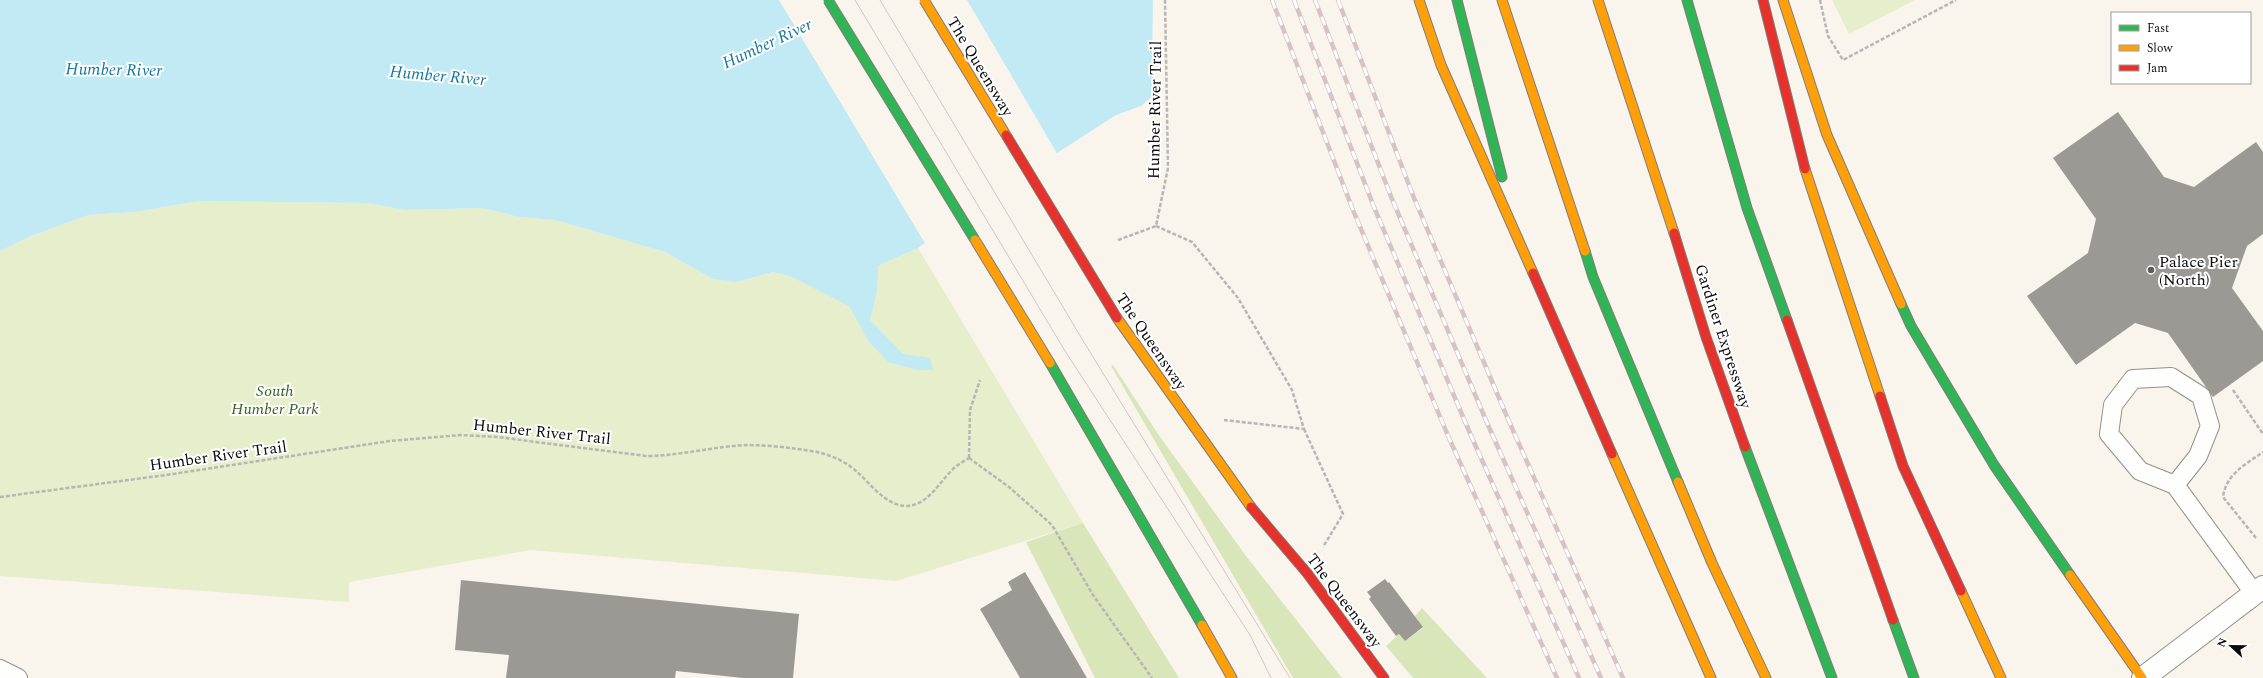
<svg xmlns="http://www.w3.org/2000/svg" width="2263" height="678" viewBox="0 0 2263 678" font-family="Spectral,serif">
<rect width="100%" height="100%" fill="#f9f5ed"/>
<path fill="#e6eecc" d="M1832 0H1915L1849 34Z
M199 201 368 203 404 210 481 208 519 217 555 220 665 252 713 279 736 282 773 272 792 277 878 266 918 248 1083 523 896 581 531 550 349 582V602L0 576V251L31 236 89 215 135 212Z"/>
<path fill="#d8e6ba" d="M1113 365 1158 434 1246 556 1342 678H1293L1111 366Z
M1083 523 1179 678H1095L1026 542Z
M1422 608 1487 678H1413L1386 646 1399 634 1405 641 1423 628 1415 616Z"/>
<path fill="#c2eaf4" d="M0 0H1153L1152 67 1155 94 1141 106 1116 115 1012 182 918 248 878 266 877 291 870 320 903 354 930 358 933 370H917L888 362 869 342 849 306 792 277 773 272 736 282 713 279 665 252 555 220 519 217 481 208 404 210 368 203 199 201 135 212 89 215 31 236 0 251Z"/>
<path fill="#f9f5ed" d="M779 0H967L1058 155 926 245Z"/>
<path fill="#9c9893" d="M2118 112 2164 177 2194 187 2256 142 2263 152V234L2247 246 2232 288 2263 331V361L2213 397 2168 333 2135 323 2076 365 2027 296 2088 253 2096 219 2053 158Z
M1025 572 1087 678H1020L980 609 1012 590 1008 582Z
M1385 579 1388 583 1389 582 1423 627 1405 641 1399 634 1396 636 1369 599 1371 597 1367 592Z
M461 580 799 614 793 678H743L676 671 675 678H506L509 655 455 650Z"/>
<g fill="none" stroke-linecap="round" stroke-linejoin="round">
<defs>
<path id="lane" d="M2175 485 2198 456 2210 426 2201 396 2171 377 2133 379 2113 405 2109 434 2140 471 2175 485 2254 593
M0 669 18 678"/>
<path id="street" d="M2143 678 2263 587"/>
<path id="fast" d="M1457 0 1502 177
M1687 0 1747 208 1787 320
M1585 251 1593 277 1678 482
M1901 304 1911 326 1994 465 2070 575
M1050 363 1202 625
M1745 447 1832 678
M1893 620 1914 678"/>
<path id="slow" d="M1419 0 1441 65 1533 273
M1502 0 1585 251
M1598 0 1674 233
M1783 0 1827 135 1901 304
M1805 169 1880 396
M1117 318 1251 507
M1612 454 1711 678
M1678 482 1712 563 1766 678
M2070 575 2142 678
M1961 591 2001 678
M1202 625 1232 678"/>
<path id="jam" d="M1763 0 1805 169
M1674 233 1706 337 1745 447
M1533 273 1612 454
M1787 320 1893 620
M1880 396 1903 466 1961 591
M1251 507 1307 573 1384 678"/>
</defs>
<use href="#lane" stroke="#92908c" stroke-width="20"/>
<use href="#street" stroke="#92908c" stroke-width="24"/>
<use href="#fast" stroke="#7f7d7a" stroke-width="11"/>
<use href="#slow" stroke="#7f7d7a" stroke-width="11"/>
<use href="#jam" stroke="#7f7d7a" stroke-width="11"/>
<path stroke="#b7b6b5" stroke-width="2.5" stroke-dasharray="4 2" stroke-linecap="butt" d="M1820 0 1828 36 1843 60 1956 0
M1156 226 1192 242 1238 298 1292 390 1304 429 1224 420
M1118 240 1156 226 1168 168 1165 0
M2233 390 2263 434
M1304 429 1343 514 1323 547
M969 458 1009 487 1052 525 1093 595 1152 678
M969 458 970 410 980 380
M0 497 166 475 390 441 461 435 497 437 646 456C675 456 703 449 733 446 755 443 795 448 817 452 831 455 847 462 857 472 871 484 885 505 906 506 928 506 940 481 954 468 959 464 964 461 969 458
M2256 538 2223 497C2226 474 2246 464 2263 452"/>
<use href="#lane" stroke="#fefefc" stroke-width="18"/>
<use href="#street" stroke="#fefefc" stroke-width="22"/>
<use href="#fast" stroke="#30b455" stroke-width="9"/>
<use href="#slow" stroke="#ff9f0a" stroke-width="9"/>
<use href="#jam" stroke="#e5322d" stroke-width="9"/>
<path stroke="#d5c3c6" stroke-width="1" d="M855 0 1065 351 1250 635 1271 678
M880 0 1082 339 1290 678"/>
<defs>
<path id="rail" d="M1272 0 1353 210 1449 438 1557 678
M1294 0 1374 207 1469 431 1579 678
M1315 0 1392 199 1488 425 1601 678
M1338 0 1414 198 1508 419 1623 678"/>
</defs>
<use href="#rail" stroke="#d5c3c6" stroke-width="4.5"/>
<use href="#rail" stroke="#fff" stroke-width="3" stroke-dasharray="9" stroke-linecap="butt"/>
<defs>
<path id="fast-bridge" d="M828 0 975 240"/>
<path id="slow-bridge" d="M924 0 1006 135
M975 240 1050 363"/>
<path id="jam-bridge" d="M1006 135 1117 318"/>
</defs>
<use href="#fast-bridge" stroke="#7f7d7a" stroke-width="11" stroke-linecap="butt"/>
<use href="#slow-bridge" stroke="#7f7d7a" stroke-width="11" stroke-linecap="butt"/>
<use href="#jam-bridge" stroke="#7f7d7a" stroke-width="11" stroke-linecap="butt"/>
<use href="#fast-bridge" stroke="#30b455" stroke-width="9"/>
<use href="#slow-bridge" stroke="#ff9f0a" stroke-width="9"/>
<use href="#jam-bridge" stroke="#e5322d" stroke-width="9"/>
</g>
<circle fill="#5e5c59" stroke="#fff" stroke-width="1.5" cx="2151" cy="270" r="4"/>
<g text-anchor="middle" stroke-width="4" stroke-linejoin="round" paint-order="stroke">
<g font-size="16" fill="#0a0a0a" stroke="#fff">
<text transform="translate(981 66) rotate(59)" y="6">The Queensway</text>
<text transform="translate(1154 110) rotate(-89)" y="6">Humber River Trail</text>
<text transform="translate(1724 336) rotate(72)" y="6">Gardiner Expressway</text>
<text transform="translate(1152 341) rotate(56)" y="6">The Queensway</text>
<text transform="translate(542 431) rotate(6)" y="6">Humber River Trail</text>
<text transform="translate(218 455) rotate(-8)" y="6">Humber River Trail</text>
<text transform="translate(1345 600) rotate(53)" y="6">The Queensway</text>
</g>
<g font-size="16" fill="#0a0a0a" stroke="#fff" text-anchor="start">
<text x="2159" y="267">Palace Pier<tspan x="2159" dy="18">(North)</tspan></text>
</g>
<g font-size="16" font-style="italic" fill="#35611b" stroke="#fff">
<text x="275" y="396">South<tspan x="275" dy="18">Humber Park</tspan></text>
</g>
<g font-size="17" font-style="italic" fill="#13769b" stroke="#fff">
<text transform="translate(767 43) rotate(-25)" y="6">Humber River</text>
<text transform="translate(114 69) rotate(1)" y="6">Humber River</text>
<text transform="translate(438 75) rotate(5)" y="6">Humber River</text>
</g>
</g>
<rect x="2111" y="12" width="140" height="72" fill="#ffffff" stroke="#9d9d9d"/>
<rect x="2119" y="25" width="20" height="6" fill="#30b455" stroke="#9d9d9d"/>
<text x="2147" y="32" font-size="12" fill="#0a0a0a">Fast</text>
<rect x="2119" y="45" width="20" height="6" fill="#ff9f0a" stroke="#9d9d9d"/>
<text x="2147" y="52" font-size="12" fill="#0a0a0a">Slow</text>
<rect x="2119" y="65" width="20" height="6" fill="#e5322d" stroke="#9d9d9d"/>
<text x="2147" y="72" font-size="12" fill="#0a0a0a">Jam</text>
<g transform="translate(2231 646) rotate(292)" stroke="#ffffff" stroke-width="3" paint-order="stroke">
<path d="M0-3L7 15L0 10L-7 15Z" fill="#0a0a0a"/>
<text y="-6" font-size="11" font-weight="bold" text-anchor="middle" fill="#0a0a0a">N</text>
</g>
</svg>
